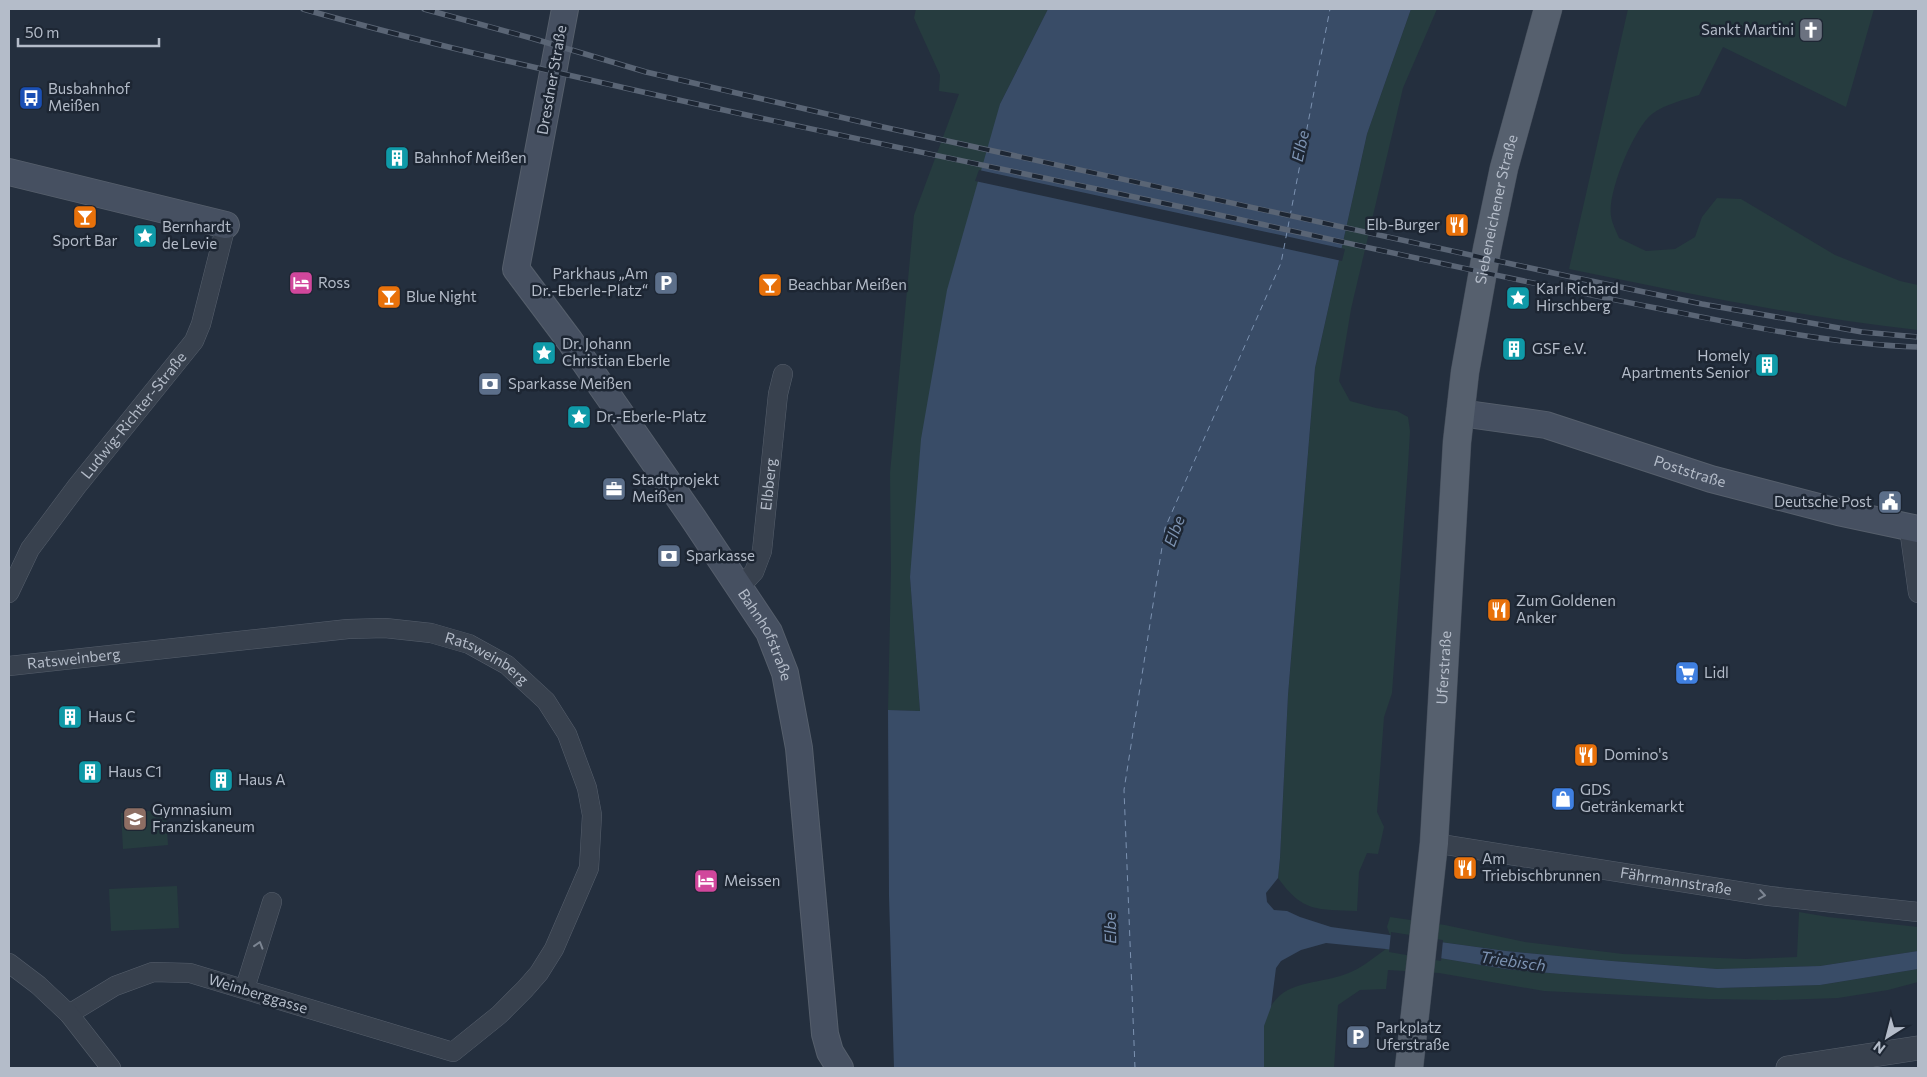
<svg xmlns="http://www.w3.org/2000/svg" width="1927" height="1077" viewBox="0 0 1927 1077" font-family="Commissioner,sans-serif">
<rect width="100%" height="100%" fill="#242f3e"/>
<path fill="#263c3f" d="M916 9H1048L1000 104 910 577 920 711 888 710 891 571 890 473 914 215 959 94 939 91 940 75 914 18Z
M1411 9H1437L1403 88 1351 309 1339 381 1350 401 1376 408 1397 411 1408 417 1410 431 1408 466 1392 693 1384 717 1377 812 1384 827 1378 854 1367 853 1359 872 1357 911C1317 909 1303 913 1278 878L1280 858 1288 695 1315 368 1367 134Z
M1628 9H1874L1846 107 1723 47 1699 95C1684 100 1665 104 1652 114 1634 128 1607 193 1611 216 1612 223 1616 231 1619 238L1646 251 1675 249 1695 237 1702 217 1717 198 1741 199 1835 255 1900 281 1918 285V330C1801 317 1685 293 1569 269Z
M166 810 168 845 123 849 121 813Z
M177 886 179 928 111 931 109 889Z
M1799 912 1828 917 1918 927V951L1820 966 1717 969 1612 961 1506 951 1390 935 1387 927 1390 917 1445 925 1525 942 1623 954 1745 959 1797 957Z
M1386 949 1505 969 1718 988 1820 985 1918 969V982L1888 990 1838 998 1775 1000 1708 999 1544 991 1439 973 1388 970 1386 989 1360 990 1338 1005 1334 1068H1264C1264 1055 1261 1038 1264 1025 1275 978 1310 987 1346 974 1361 969 1373 958 1386 949Z"/>
<path fill="#394c67" d="M1048 9H1411L1367 134 1315 368 1288 695 1280 858 1278 878 1266 893 1267 902 1274 910 1287 911 1300 917 1331 927 1506 951 1612 961 1717 969 1820 966 1918 951V969L1820 985 1718 988 1505 969 1386 949 1326 943 1301 950 1281 961 1276 968 1271 1007 1264 1026V1068H894L889 896 888 710 920 711 910 577 921 439 947 290 1000 104Z"/>
<path fill="#242f3e" d="M979 170 1345 249 1342 261 975 181Z
M1391 932 1443 940 1441 961 1389 952Z"/>
<g fill="none" stroke-linecap="round" stroke-linejoin="round">
<path stroke="#7c92b1" stroke-width="1" stroke-dasharray="6 5" stroke-linecap="butt" d="M1135 1068 1124 790 1165 528 1281 263 1330 9"/>
<defs>
<g id="minor">
<path d="M1909 528 1918 593"/>
<path id="s1" d="M740 587 754 572 762 551 778 394 783 374"/>
<path id="s2" d="M9 593 30 549 77 486 194 341 201 324 226 225"/>
<path id="s3" d="M9 666 348 629 385 628 431 633 469 644 507 665 546 701 567 734 587 788 592 815 589 868 554 949 539 973 525 989 499 1015 453 1052 190 973 153 972 115 986 69 1014"/>
<path id="s4" d="M1434 843 1769 896 1918 912"/>
<path d="M9 963 38 985 69 1014 111 1068"/>
<path d="M245 988 272 902"/>
</g>
<path id="tertiary" d="M1788 1068 1918 1048"/>
<g id="secondary">
<path id="s5" d="M565 9 516 269 570 341 693 518 769 632 785 673 799 748 825 1034 830 1052 840 1068"/>
<path d="M9 172 226 225"/>
<path id="s6" d="M1460 413 1546 425 1711 479 1838 512 1918 529"/>
</g>
<g id="primary">
<path id="s7" d="M1409 1068 1434 843 1457 442 1465 372 1487 249 1504 168 1548 9"/>
</g>
</defs>
<use href="#minor" stroke="#565f6c" stroke-width="20"/>
<use href="#tertiary" stroke="#565f6c" stroke-width="25"/>
<use href="#secondary" stroke="#565f6c" stroke-width="28"/>
<use href="#primary" stroke="#414a57" stroke-width="29"/>
<use href="#minor" stroke="#38414e" stroke-width="19"/>
<use href="#tertiary" stroke="#38414e" stroke-width="24"/>
<use href="#secondary" stroke="#465061" stroke-width="26"/>
<use href="#primary" stroke="#56606e" stroke-width="28"/>
<defs>
<path id="rail" d="M303 9C413 40 523 65 634 90 836 136 1039 176 1242 220 1380 250 1518 281 1656 308 1742 325 1830 344 1918 347
M424 9 531 38 646 72 883 127 1567 276 1702 304 1862 332 1918 337"/>
</defs>
<use href="#rail" stroke="#5a6575" stroke-width="5.5"/>
<use href="#rail" stroke="#1d2633" stroke-width="4" stroke-dasharray="11" stroke-linecap="butt"/>
</g>
<defs><path id="oneway-chevron" d="M-2-3.5L2.5 0L-2 3.5" fill="none" stroke-width="1.6" stroke-linecap="round" stroke-linejoin="round" transform="scale(1.25)"/></defs>
<g stroke="#7c8592">
<use href="#oneway-chevron" transform="translate(1762 895) rotate(9)"/>
<use href="#oneway-chevron" transform="translate(259 945) rotate(-73)"/>
</g>
<defs>
<symbol id="church-square" viewBox="-11 -11 22 22"><rect x="-9" y="-9" width="18" height="18" rx="4" fill="#6b7280" stroke="#1d2633"/><path d="M-1.2-6h2.4v3.5h3.3v2.4h-3.3V6h-2.4V-.1h-3.3v-2.4h3.3Z" fill="#fff"/></symbol>
<symbol id="bus-square" viewBox="-11 -11 22 22"><rect x="-9" y="-9" width="18" height="18" rx="4" fill="#1a4fb4" stroke="#1d2633"/><path d="M-5-6H5V4H4V6H2V4H-2V6H-4V4H-5ZM-3.5-4V0h7V-4ZM-3.5 1.2v1.5H-2V1.2ZM2 1.2v1.5H3.5V1.2Z" fill="#fff"/></symbol>
<symbol id="building-square" viewBox="-11 -11 22 22"><rect x="-9" y="-9" width="18" height="18" rx="4" fill="#0f9aa8" stroke="#1d2633"/><path d="M-4-6H4V6H1V3H-1V6H-4ZM-2.5-4.3h1.7v1.8h-1.7ZM.8-4.3h1.7v1.8H.8ZM-2.5-1h1.7V.8h-1.7ZM.8-1h1.7V.8H.8Z" fill="#fff"/></symbol>
<symbol id="bar-square" viewBox="-11 -11 22 22"><rect x="-9" y="-9" width="18" height="18" rx="4" fill="#e8710a" stroke="#1d2633"/><path d="M-6-5H6L.8 .8V4.5H3.5V6h-7V4.5H-.8V.8Z" fill="#fff"/></symbol>
<symbol id="restaurant-square" viewBox="-11 -11 22 22"><rect x="-9" y="-9" width="18" height="18" rx="4" fill="#e8710a" stroke="#1d2633"/><path d="M-5-6h1v4h1v-4h1v4h1v-4h1v5L-1.5 .5V6h-2V.5L-5-1ZM5-6V6H3V1.5H1.5Q1.5-4 5-6Z" fill="#fff"/></symbol>
<symbol id="sight-square" viewBox="-11 -11 22 22"><rect x="-9" y="-9" width="18" height="18" rx="4" fill="#0f9aa8" stroke="#1d2633"/><path d="M0-6L1.8-2.2L6-1.7L2.9 1.2L3.7 5.4L0 3.3L-3.7 5.4L-2.9 1.2L-6-1.7L-1.8-2.2Z" fill="#fff"/></symbol>
<symbol id="hotel-square" viewBox="-11 -11 22 22"><rect x="-9" y="-9" width="18" height="18" rx="4" fill="#d1479c" stroke="#1d2633"/><path d="M-6-4.5h1.5V1H6V5H4.5V3h-9V5H-6ZM-4 0a1.8 1.8 0 1 1 3.6 0ZM.5 0V-2.5h3Q6-2.5 6 0Z" fill="#fff"/></symbol>
<symbol id="parking-square" viewBox="-11 -11 22 22"><rect x="-9" y="-9" width="18" height="18" rx="4" fill="#5c6f8a" stroke="#1d2633"/><path d="M-3.5-5.5H1a3.5 3.5 0 0 1 0 7H-1V5.5H-3.5ZM-1-3.4V-.6H.8a1.4 1.4 0 0 0 0-2.8Z" fill="#fff"/></symbol>
<symbol id="bank-square" viewBox="-11 -11 22 22"><rect x="-9" y="-9" width="18" height="18" rx="4" fill="#5c6f8a" stroke="#1d2633"/><path d="M-6-4H6V4H-6ZM0-2.3a2.3 2.3 0 1 0 0 4.6a2.3 2.3 0 1 0 0-4.6Z" fill="#fff"/></symbol>
<symbol id="office-square" viewBox="-11 -11 22 22"><rect x="-9" y="-9" width="18" height="18" rx="4" fill="#5c6f8a" stroke="#1d2633"/><path d="M-6-3h4V-5.5h4V-3h4V5H-6ZM-1-4.5V-3h2v-1.5ZM-6 0V1H6V0Z" fill="#fff"/></symbol>
<symbol id="civic-square" viewBox="-11 -11 22 22"><rect x="-9" y="-9" width="18" height="18" rx="4" fill="#5c6f8a" stroke="#1d2633"/><path d="M-.6-6.5H3V-4.5H.6V-3L4-1V1h2V6H-6V1h2V-1L-.6-3ZM-1.2 2.5V6h2.4V2.5Z" fill="#fff"/></symbol>
<symbol id="supermarket-square" viewBox="-11 -11 22 22"><rect x="-9" y="-9" width="18" height="18" rx="4" fill="#3f7fe0" stroke="#1d2633"/><path d="M-6-5.5h2.5l.6 2H6L4.5 2H-2.5L-4.4-4H-6ZM-1.5 3.2a1.3 1.3 0 1 0 .1 0ZM3 3.2a1.3 1.3 0 1 0 .1 0Z" fill="#fff"/></symbol>
<symbol id="shop-square" viewBox="-11 -11 22 22"><rect x="-9" y="-9" width="18" height="18" rx="4" fill="#3f7fe0" stroke="#1d2633"/><path d="M-5-2.5h2.3a2.7 3.5 0 0 1 5.4 0H5L5.5 6h-11ZM-1.5-2.5h3a1.5 2.3 0 0 0-3 0Z" fill="#fff"/></symbol>
<symbol id="school-square" viewBox="-11 -11 22 22"><rect x="-9" y="-9" width="18" height="18" rx="4" fill="#8d6e63" stroke="#1d2633"/><path d="M0-5L7-2L0 1L-7-2ZM-4 1L0 2.5L4 1V4Q0 6-4 4Z" fill="#fff"/></symbol>
</defs>
<g fill-rule="evenodd">
<use href="#church-square" x="1797" y="16" width="28" height="28"/>
<use href="#bus-square" x="17" y="84" width="28" height="28"/>
<use href="#building-square" x="383" y="144" width="28" height="28"/>
<use href="#bar-square" x="71" y="203" width="28" height="28"/>
<use href="#restaurant-square" x="1443" y="211" width="28" height="28"/>
<use href="#sight-square" x="131" y="222" width="28" height="28"/>
<use href="#hotel-square" x="287" y="269" width="28" height="28"/>
<use href="#parking-square" x="652" y="269" width="28" height="28"/>
<use href="#bar-square" x="756" y="271" width="28" height="28"/>
<use href="#bar-square" x="375" y="283" width="28" height="28"/>
<use href="#sight-square" x="1504" y="284" width="28" height="28"/>
<use href="#building-square" x="1500" y="335" width="28" height="28"/>
<use href="#sight-square" x="530" y="339" width="28" height="28"/>
<use href="#building-square" x="1753" y="351" width="28" height="28"/>
<use href="#bank-square" x="476" y="370" width="28" height="28"/>
<use href="#sight-square" x="565" y="403" width="28" height="28"/>
<use href="#office-square" x="600" y="475" width="28" height="28"/>
<use href="#civic-square" x="1876" y="488" width="28" height="28"/>
<use href="#bank-square" x="655" y="542" width="28" height="28"/>
<use href="#restaurant-square" x="1485" y="596" width="28" height="28"/>
<use href="#supermarket-square" x="1673" y="659" width="28" height="28"/>
<use href="#building-square" x="56" y="703" width="28" height="28"/>
<use href="#restaurant-square" x="1572" y="741" width="28" height="28"/>
<use href="#building-square" x="76" y="758" width="28" height="28"/>
<use href="#building-square" x="207" y="766" width="28" height="28"/>
<use href="#shop-square" x="1549" y="785" width="28" height="28"/>
<use href="#school-square" x="121" y="805" width="28" height="28"/>
<use href="#restaurant-square" x="1451" y="854" width="28" height="28"/>
<use href="#hotel-square" x="692" y="867" width="28" height="28"/>
<use href="#parking-square" x="1344" y="1023" width="28" height="28"/>
</g>
<g text-anchor="middle" stroke-width="5" stroke-linejoin="round" paint-order="stroke">
<g font-size="15" fill="#b4bcc9" stroke="#1d2633" text-anchor="start">
<text x="1794" y="35" text-anchor="end">Sankt Martini</text>
<text x="48" y="94">Busbahnhof<tspan x="48" dy="17">Meißen</tspan></text>
<text x="414" y="163">Bahnhof Meißen</text>
<text x="1440" y="230" text-anchor="end">Elb-Burger</text>
<text x="162" y="232">Bernhardt<tspan x="162" dy="17">de Levie</tspan></text>
<text x="85" y="246" text-anchor="middle">Sport Bar</text>
<text x="648" y="279" text-anchor="end">Parkhaus „Am<tspan x="648" dy="17">Dr.-Eberle-Platz“</tspan></text>
<text x="318" y="288">Ross</text>
<text x="788" y="290">Beachbar Meißen</text>
<text x="1536" y="294">Karl Richard<tspan x="1536" dy="17">Hirschberg</tspan></text>
<text x="406" y="302">Blue Night</text>
<text x="562" y="349">Dr. Johann<tspan x="562" dy="17">Christian Eberle</tspan></text>
<text x="1532" y="354">GSF e.V.</text>
<text x="1750" y="361" text-anchor="end">Homely<tspan x="1750" dy="17">Apartments Senior</tspan></text>
<text x="508" y="389">Sparkasse Meißen</text>
<text x="596" y="422">Dr.-Eberle-Platz</text>
<text x="632" y="485">Stadtprojekt<tspan x="632" dy="17">Meißen</tspan></text>
<text x="1872" y="507" text-anchor="end">Deutsche Post</text>
<text x="686" y="561">Sparkasse</text>
<text x="1516" y="606">Zum Goldenen<tspan x="1516" dy="17">Anker</tspan></text>
<text x="1704" y="678">Lidl</text>
<text x="88" y="722">Haus C</text>
<text x="1604" y="760">Domino's</text>
<text x="108" y="777">Haus C1</text>
<text x="238" y="785">Haus A</text>
<text x="1580" y="795">GDS<tspan x="1580" dy="17">Getränkemarkt</tspan></text>
<text x="152" y="815">Gymnasium<tspan x="152" dy="17">Franziskaneum</tspan></text>
<text x="1482" y="864">Am<tspan x="1482" dy="17">Triebischbrunnen</tspan></text>
<text x="724" y="886">Meissen</text>
<text x="1376" y="1033">Parkplatz<tspan x="1376" dy="17">Uferstraße</tspan></text>
</g>
<g font-size="15" fill="#b4bcc9" stroke="#1d2633">
<text transform="translate(552 80) rotate(-80)" y="5">Dresdner Straße</text>
<text dy="5" stroke="none"><textPath href="#s7" startOffset="864">Siebeneichener Straße</textPath></text>
<text dy="5" stroke="none"><textPath href="#s2" startOffset="218">Ludwig-Richter-Straße</textPath></text>
<text dy="5" stroke="none"><textPath href="#s6" startOffset="238">Poststraße</textPath></text>
<text dy="5" stroke="none"><textPath href="#s1" startOffset="110">Elbberg</textPath></text>
<text dy="5" stroke="none"><textPath href="#s5" startOffset="708">Bahnhofstraße</textPath></text>
<text dy="5" stroke="none"><textPath href="#s3" startOffset="65">Ratsweinberg</textPath></text>
<text dy="5" stroke="none"><textPath href="#s3" startOffset="486">Ratsweinberg</textPath></text>
<text dy="5" stroke="none"><textPath href="#s7" startOffset="402">Uferstraße</textPath></text>
<text dy="5" stroke="none"><textPath href="#s4" startOffset="245">Fährmannstraße</textPath></text>
<text transform="translate(258 994) rotate(17)" y="5">Weinberggasse</text>
</g>
<g font-size="16" font-style="italic" fill="#7c92b1" stroke="#1d2633">
<text transform="translate(1300 146) rotate(-78)" y="6">Elbe</text>
<text transform="translate(1174 531) rotate(-70)" y="6">Elbe</text>
<text transform="translate(1110 928) rotate(-91)" y="6">Elbe</text>
<text transform="translate(1513 961) rotate(8)" y="6">Triebisch</text>
</g>
</g>
<rect width="1927" height="1077" fill="none" stroke="#b4bcc9" stroke-width="20"/>
<g transform="translate(1887 1037) rotate(216)" stroke="#1d2633" stroke-width="4" paint-order="stroke">
<path d="M0-4L9 19L0 12L-9 19Z" fill="#b4bcc9"/>
<text y="-8" font-size="14" font-weight="bold" text-anchor="middle" fill="#b4bcc9">N</text>
</g>
<path d="M18 38v8h141v-8" fill="none" stroke="#b4bcc9" stroke-width="2.5"/>
<text x="25" y="38" font-size="15" fill="#b4bcc9" stroke="#1d2633" stroke-width="4" paint-order="stroke">50 m</text>
</svg>
